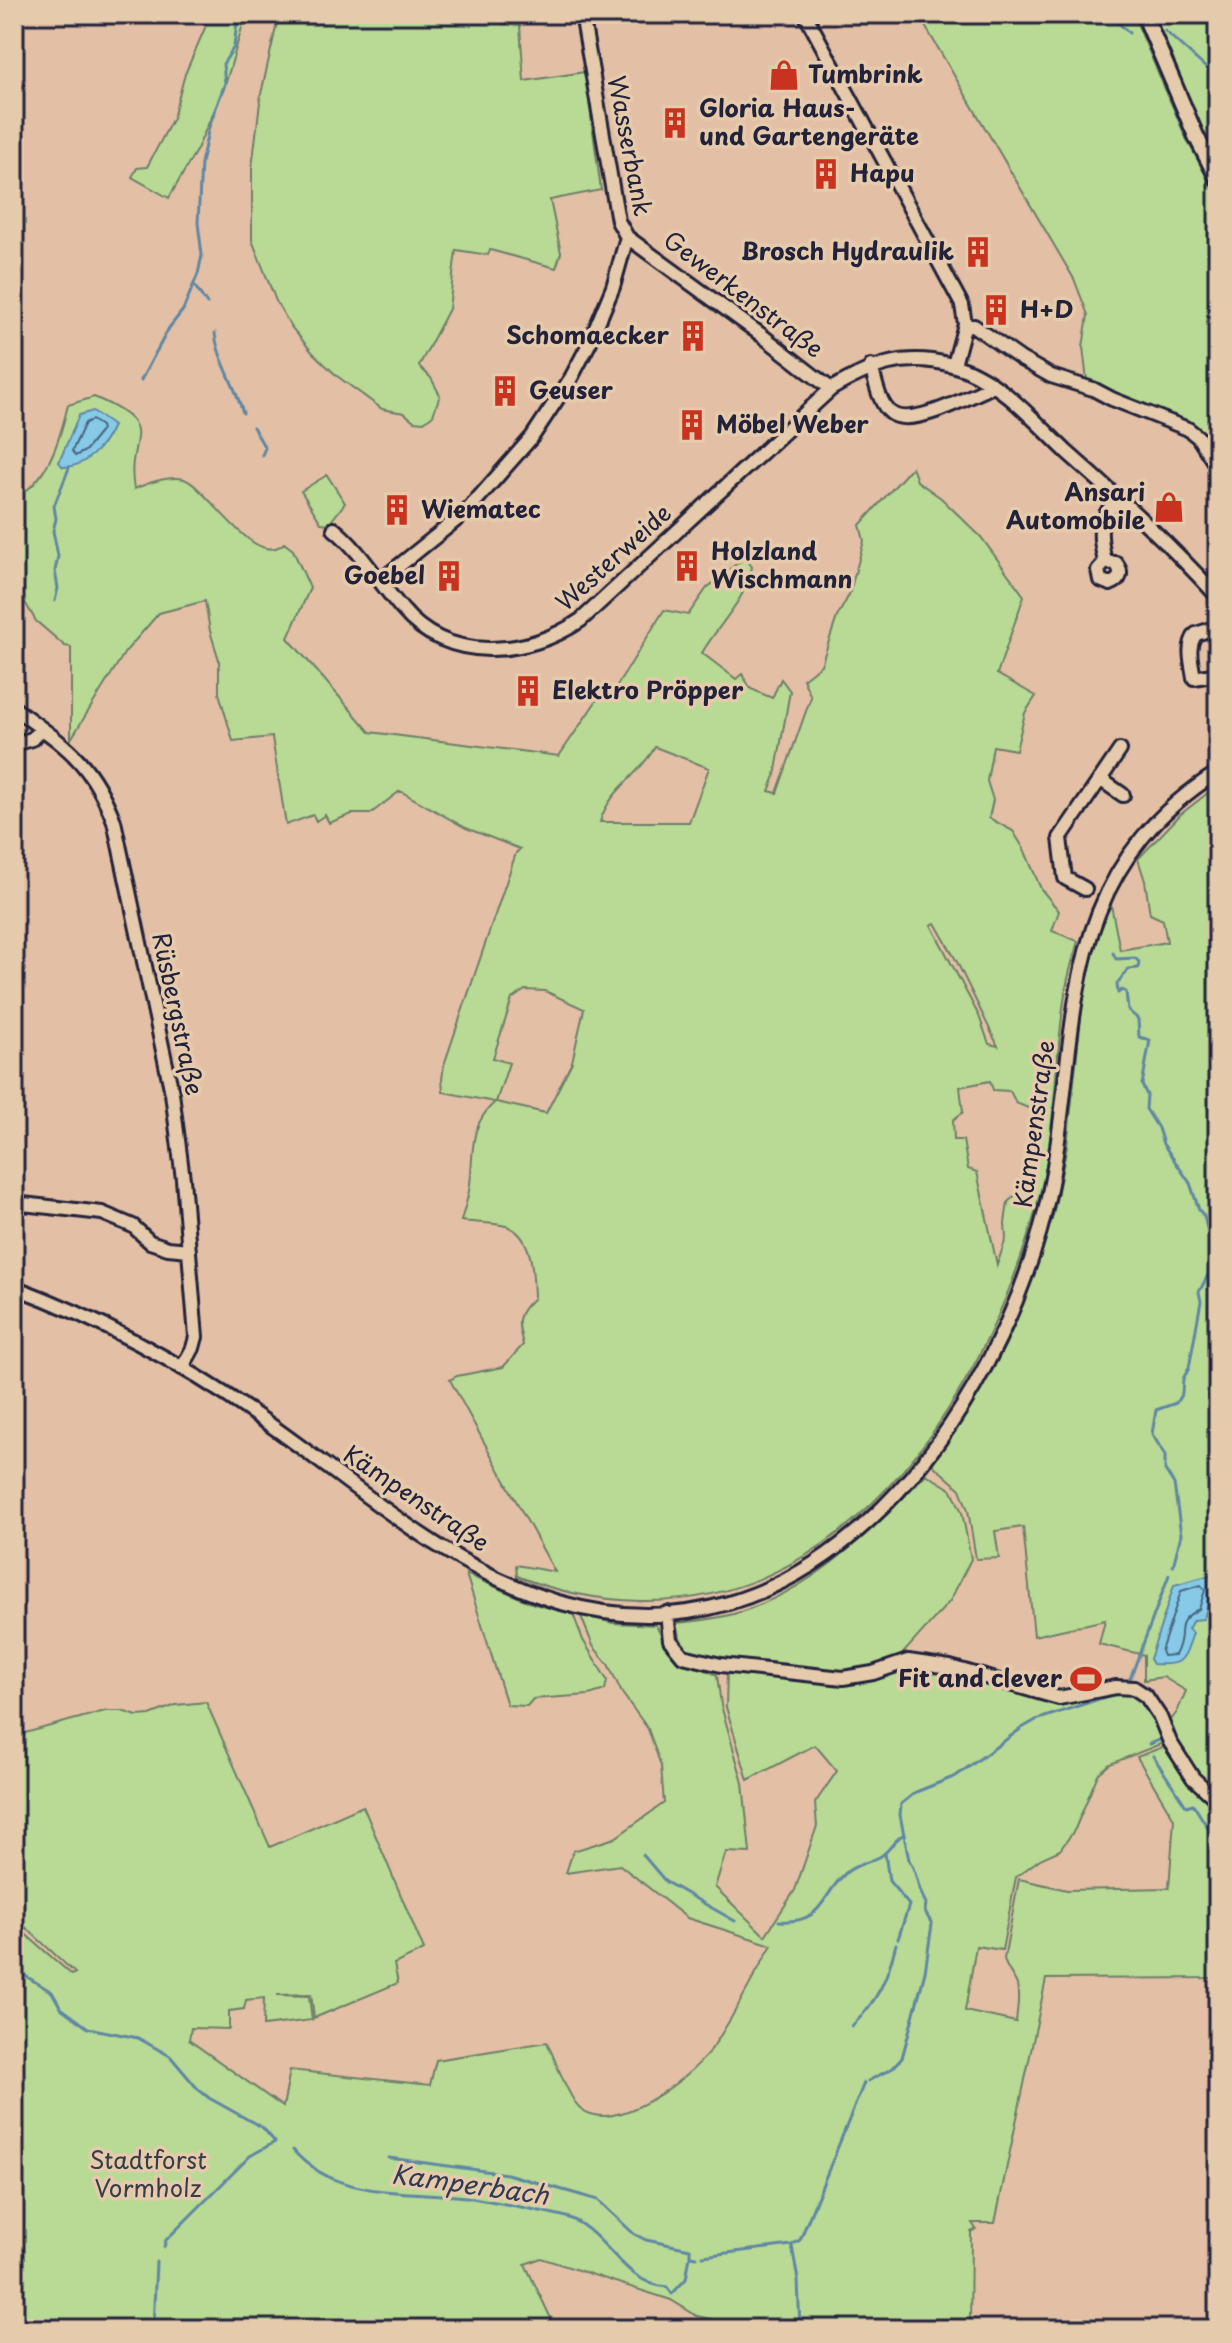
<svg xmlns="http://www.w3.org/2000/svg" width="1232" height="2343" viewBox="0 0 1232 2343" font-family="'Playpen Sans',sans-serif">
<rect width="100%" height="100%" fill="#e3c0a5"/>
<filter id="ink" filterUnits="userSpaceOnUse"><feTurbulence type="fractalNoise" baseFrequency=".0125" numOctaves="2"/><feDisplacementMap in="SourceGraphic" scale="16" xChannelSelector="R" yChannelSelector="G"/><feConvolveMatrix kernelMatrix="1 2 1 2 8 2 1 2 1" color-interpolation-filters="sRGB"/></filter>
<g filter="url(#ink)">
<path fill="#b8da94" stroke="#6d7e68" stroke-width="2" fill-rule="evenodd" d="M211 14H246L224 89 197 149 169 198 132 177 137 168 147 167 173 118 185 74Z
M279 14H483L503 24 520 26 524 81 585 72 601 190 550 200 561 253 556 268 490 250 488 255 456 250 449 309 419 366 431 378 440 395 433 415 424 422 414 421 404 413 382 409 337 376 313 353 292 328 276 301 252 240V168L261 94Z
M918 14H1133L1186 138 1218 198V460L1190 425 1178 417 1137 404 1087 381 1083 347 1088 315 1074 279Z
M1154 14H1218V160L1202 131Z
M94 397C166 428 124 436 134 489 148 483 169 475 184 479 208 487 255 571 284 543L293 550 310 588 288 638 370 732 559 756 601 694H612L664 610 688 615 707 588 745 557 752 567C746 601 718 624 702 653L736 679 742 674 751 689 772 698 781 679 790 691 775 776 769 791 777 793 811 697 803 679 821 665 837 617 849 595 864 541 860 525 912 467 917 481 941 498 981 537 1024 596 997 674 1036 696 1025 713 1016 750 993 746 987 781 993 800 989 818 1013 831 1024 849 1041 889 1059 911 1052 931 1078 941C1074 956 1069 972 1066 988 1054 1057 1057 1129 1039 1198 991 1383 857 1605 641 1601 597 1600 557 1592 517 1576L516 1565 555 1572 450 1380 457 1376 503 1367 523 1345C517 1321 515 1315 534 1298 533 1275 534 1235 506 1226 492 1222 475 1223 461 1221 464 1209 469 1196 470 1184 474 1152 468 1126 495 1102L443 1092 442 1079 444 1065 516 853 520 849 466 828 400 791 370 814H352L329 823 325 815 316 821 313 815 286 825 272 737 233 741 219 693V660L210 631 205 601 159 613 125 652 71 739V647L65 646 36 621 20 594 14 596V489L27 490C51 471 61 434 68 405ZM655 747 709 768 689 822H600C609 790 640 775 655 747ZM935 923 956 960 998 1046 989 1044 979 1016 931 925ZM525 990 545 991 584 1009 572 1062 546 1113 496 1102 509 1063 493 1058 512 999ZM990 1081 993 1090 1010 1091 1016 1103 1033 1110 1034 1129 1028 1171 1023 1188 1008 1202 1005 1223 1006 1238 997 1265 977 1172 968 1169 963 1140H954L953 1120 963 1112 960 1087Z
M327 475 345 503 329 524 321 523 301 491Z
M1218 785V1798L1196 1777 1165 1728 1177 1712 1186 1691 1163 1677 1144 1680V1655L1099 1644 1105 1620 1034 1636 1023 1527 995 1531 999 1558 976 1559 968 1510 960 1489 932 1464 1002 1350 1023 1303 1053 1216 1067 1146 1082 1008 1093 939 1110 900 1120 950 1167 942 1163 920 1150 914 1145 881 1138 859 1181 814Z
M926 1474 952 1490 962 1512 971 1559 950 1601 898 1659 871 1670 845 1675 698 1659 685 1651 675 1623C699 1621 726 1618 749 1609 821 1583 874 1528 926 1474Z
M466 1574 534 1604 573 1614 583 1640 607 1680 605 1690 589 1695 533 1699 527 1706 507 1705Z
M580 1614 613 1623 656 1625 672 1655 717 1675 721 1705 743 1783 750 1853 726 1852 715 1887 765 1936 795 1890 817 1826 815 1803 837 1771 815 1745 748 1780 726 1707 727 1670 844 1682 909 1666 928 1667 1054 1703 1116 1690 1139 1693 1168 1741 1110 1764 1098 1774 1075 1829 1060 1850 1040 1859 1016 1877 1002 1950 976 1946 965 2011 1016 2022C1017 2010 1020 1997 1017 1985 1014 1976 1007 1971 1004 1959L1019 1879 1067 1890 1169 1888 1174 1819 1137 1757 1168 1745 1218 1806V1978L1046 1979 995 2223H972L976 2229 971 2232 970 2329H829L832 2324 830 2323 826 2329H754L697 2316 671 2300 541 2258 525 2264 556 2329H14V1924L72 1975 75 1973 21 1923 14 1888V1736L105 1711H122L137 1716 150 1715 176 1705 206 1702 270 1847 363 1806 424 1950 394 1964 398 1983 314 2018 311 1994 277 1995 309 1996 312 2020 263 2026 264 1998 246 2000 244 2009 229 2011V2029L191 2028 189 2040 283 2107 290 2070 430 2085 436 2060 547 2042C555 2059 568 2097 580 2108 614 2137 688 2079 710 2051 732 2021 752 1978 772 1945L687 1918 620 1865 566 1873 573 1851 615 1838 664 1803 661 1766 648 1729 622 1693 608 1664 593 1646Z"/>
<path fill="#86cae8" stroke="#5e87a3" stroke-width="2" d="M93 411 113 426C104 446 85 468 63 467L59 462 79 415Z
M1210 1575 1216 1580 1205 1615 1203 1619 1193 1620 1188 1629 1193 1633C1183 1661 1184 1666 1153 1664L1150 1659 1174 1585Z"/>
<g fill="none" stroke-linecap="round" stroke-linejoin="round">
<path stroke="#4a6580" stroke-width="2" d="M92 420 101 426 102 430 85 451 75 456 72 451 85 423Z
M1201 1585 1205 1590 1199 1609C1170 1624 1189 1630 1175 1655L1163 1656 1161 1651 1181 1591Z"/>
<path stroke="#5e87a3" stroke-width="3" d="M1109 14 1129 33
M1165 31 1207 69 1218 75
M194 285 207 304
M215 333C217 357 236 387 243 413
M141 380 169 328 183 310 198 274 202 255 198 223 201 163 209 127 225 83 223 64 234 47 238 14
M253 427 265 448 262 455
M55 601 58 588 55 571 58 556 53 531 56 519 54 506 69 468
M1113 953 1116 959 1135 958 1139 962 1138 968 1128 969 1117 984 1118 993 1122 990 1126 992 1128 1010 1138 1019 1139 1037 1150 1040 1142 1085 1147 1095 1146 1109 1158 1128 1163 1144 1190 1183 1199 1210 1204 1216 1213 1253 1208 1275 1199 1292 1201 1301 1189 1368 1183 1379 1182 1393 1176 1403 1156 1410 1152 1434 1165 1455V1470L1174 1484 1181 1535 1173 1566
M1130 1679 1169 1575
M1149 1744 1159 1740 1162 1735
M1153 1756 1186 1806 1193 1804 1218 1844
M885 1853 889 1881 909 1905 898 1939
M643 1855 666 1882 735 1921
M779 1921C825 1924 820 1895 847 1872 858 1863 870 1863 881 1856 890 1850 894 1840 904 1834
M14 1969 52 1992 61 2008 88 2028 138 2038 170 2056 197 2088 209 2098 263 2128 275 2142 250 2156 166 2240 164 2247
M852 2026C878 2000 887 1980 896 1944
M868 2081 893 2068 902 2058 925 1972 932 1924 925 1912 926 1903C917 1890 918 1873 909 1860L900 1815 901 1804 916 1792 956 1776 1022 1728 1036 1720 1120 1692
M293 2150C335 2200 409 2190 466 2197 498 2202 531 2209 563 2216 604 2226 621 2284 667 2287L672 2294 686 2279 690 2256 697 2257
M389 2158 507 2174 598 2200 634 2234 646 2240 690 2249V2255
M792 2246 798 2280 800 2329
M703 2256 792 2245 800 2240 864 2083
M153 2329 156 2262"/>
<defs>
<path id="minor" d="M805 14 962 305 965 324 954 365
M627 237 760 334 831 389
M965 324 974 326 1021 359 1051 376 1093 389 1112 399 1188 429 1198 437 1218 468
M871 366C875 380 879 404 891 413 911 429 972 395 993 386
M334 529C361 551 379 583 402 609 447 664 528 657 581 620L831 389C872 365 904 352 952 365 998 377 1035 422 1068 453 1120 499 1171 545 1218 597
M1105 562 1098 570 1100 580 1110 584C1121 580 1123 573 1116 563L1105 562C1098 530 1098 524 1117 497
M380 581 466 512 532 437 571 378 590 342 613 287 627 237 618 221 582 14
M1218 627 1196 634C1186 647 1192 663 1194 678L1218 674
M14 708C65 746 90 759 114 821L172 1093 183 1179 196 1337 193 1348 182 1368
M14 744 32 739 41 728
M1100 779 1123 795
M1085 889 1065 878 1060 838 1120 750
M14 1203 102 1213 133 1226 150 1242 168 1248 189 1250
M14 1287C99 1319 181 1363 256 1415 353 1481 443 1568 558 1602 802 1673 981 1439 1040 1231 1088 1058 1038 886 1218 772
M667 1613 670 1640 683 1656 721 1665 843 1678 873 1673 908 1661 950 1667 1059 1698 1116 1687 1134 1688 1146 1696 1160 1717 1170 1742 1193 1778 1218 1801"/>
<path id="major" d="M1144 14 1196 136 1218 179"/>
</defs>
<use href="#minor" stroke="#22223b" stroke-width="18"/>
<use href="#major" stroke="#22223b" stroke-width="20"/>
<use href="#minor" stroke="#e5caac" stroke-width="12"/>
<use href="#major" stroke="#e5caac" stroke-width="14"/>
</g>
</g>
<defs>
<symbol id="shop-bare" viewBox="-9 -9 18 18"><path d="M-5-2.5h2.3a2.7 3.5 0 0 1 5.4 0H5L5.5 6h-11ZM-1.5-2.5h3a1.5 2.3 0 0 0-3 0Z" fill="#c8321e" stroke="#e5caac" stroke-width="2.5" paint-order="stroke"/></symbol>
<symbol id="building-bare" viewBox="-9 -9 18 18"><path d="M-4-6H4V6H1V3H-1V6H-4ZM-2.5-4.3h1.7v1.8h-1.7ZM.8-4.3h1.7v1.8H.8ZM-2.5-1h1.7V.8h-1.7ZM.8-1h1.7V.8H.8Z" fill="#c8321e" stroke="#e5caac" stroke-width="2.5" paint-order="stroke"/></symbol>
<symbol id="stadium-bare" viewBox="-9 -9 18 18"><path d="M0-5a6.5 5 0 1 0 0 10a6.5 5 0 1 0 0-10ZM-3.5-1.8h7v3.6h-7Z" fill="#c8321e" stroke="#e5caac" stroke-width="2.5" paint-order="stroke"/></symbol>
</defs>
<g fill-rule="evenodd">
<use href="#shop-bare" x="762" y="53" width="44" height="44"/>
<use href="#building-bare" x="653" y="101" width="44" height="44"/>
<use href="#building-bare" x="804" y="152" width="44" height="44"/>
<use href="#building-bare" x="956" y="230" width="44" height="44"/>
<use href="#building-bare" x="974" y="288" width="44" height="44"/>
<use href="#building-bare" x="671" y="314" width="44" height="44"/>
<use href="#building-bare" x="483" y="369" width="44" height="44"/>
<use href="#building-bare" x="670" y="403" width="44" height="44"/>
<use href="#shop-bare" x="1147" y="485" width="44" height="44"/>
<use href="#building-bare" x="375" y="488" width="44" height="44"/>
<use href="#building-bare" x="665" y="544" width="44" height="44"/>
<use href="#building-bare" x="427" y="554" width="44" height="44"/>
<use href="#building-bare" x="506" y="669" width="44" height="44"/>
<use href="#stadium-bare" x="1064" y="1657" width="44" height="44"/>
</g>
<g text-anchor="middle" stroke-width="7" stroke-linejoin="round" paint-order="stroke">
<g font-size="24" font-weight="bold" fill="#22223b" stroke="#e5caac" text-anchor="start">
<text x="808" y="83">Tumbrink</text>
<text x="699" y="117">Gloria Haus-<tspan x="699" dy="28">und Gartengeräte</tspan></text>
<text x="850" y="182">Hapu</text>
<text x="954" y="260" text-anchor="end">Brosch Hydraulik</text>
<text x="1020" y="318">H+D</text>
<text x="669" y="344" text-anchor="end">Schomaecker</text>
<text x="529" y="399">Geuser</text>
<text x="716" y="433">Möbel Weber</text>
<text x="1145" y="501" text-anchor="end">Ansari<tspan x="1145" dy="28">Automobile</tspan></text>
<text x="421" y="518">Wiematec</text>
<text x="711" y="560">Holzland<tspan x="711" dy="28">Wischmann</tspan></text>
<text x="425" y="584" text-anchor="end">Goebel</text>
<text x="552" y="699">Elektro Pröpper</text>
<text x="1062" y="1687" text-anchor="end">Fit and clever</text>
</g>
<g font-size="24" fill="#22223b" stroke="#e5caac">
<text transform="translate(629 146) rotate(79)" y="8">Wasserbank</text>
<text transform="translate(743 295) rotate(37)" y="8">Gewerkenstraße</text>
<text transform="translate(614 558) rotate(-42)" y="8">Westerweide</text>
<text transform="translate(177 1014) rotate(78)" y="8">Rüsbergstraße</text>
<text transform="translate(1035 1124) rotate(-82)" y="8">Kämpenstraße</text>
<text transform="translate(416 1499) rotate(34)" y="8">Kämpenstraße</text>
</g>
<g font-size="24" fill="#383e48" stroke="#e5caac">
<text x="148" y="2169">Stadtforst<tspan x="148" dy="28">Vormholz</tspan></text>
</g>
<g font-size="26" font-style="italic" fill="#313b55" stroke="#e5caac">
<text transform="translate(470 2185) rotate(8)" y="9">Kamperbach</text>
</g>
</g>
<rect width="1232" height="2343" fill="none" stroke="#e5caac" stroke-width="48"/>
<rect x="24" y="24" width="1184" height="2295" fill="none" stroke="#22223b" stroke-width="3" filter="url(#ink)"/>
</svg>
